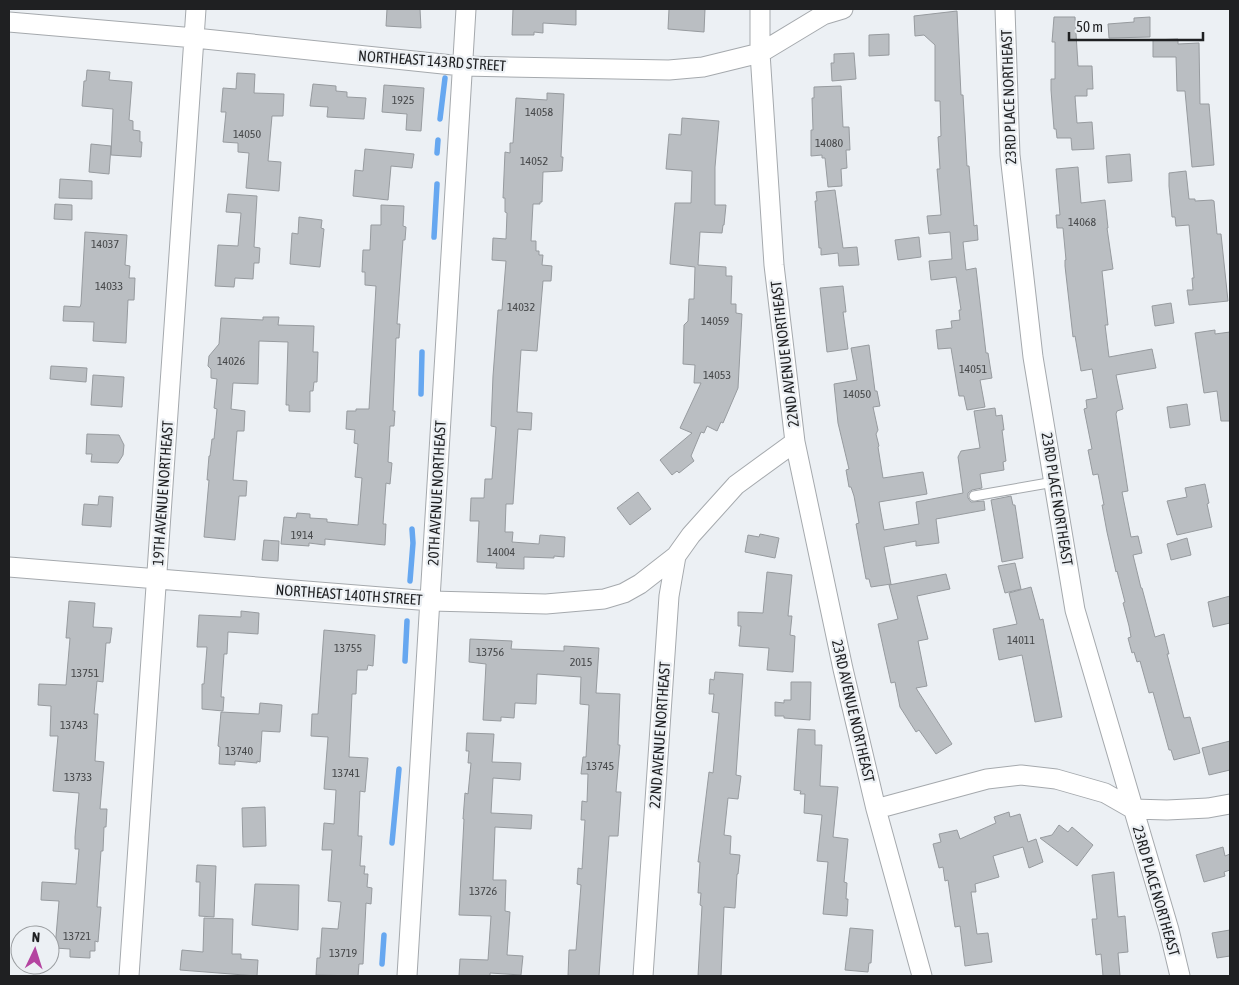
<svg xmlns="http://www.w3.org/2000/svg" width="1239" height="985" viewBox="0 0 1239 985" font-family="'Asap Condensed',sans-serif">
<rect width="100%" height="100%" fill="#ecf0f4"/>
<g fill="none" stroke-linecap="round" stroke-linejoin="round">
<path stroke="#66a7f0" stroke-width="5.5" d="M440 119 445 78
M437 153 438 140
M434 237 437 184
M421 394 422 352
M410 581 413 543 412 529
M405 661 407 621
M392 843 399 769
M382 964 384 935"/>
</g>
<path fill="#babec2" stroke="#979b9f" d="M387 9H420L421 28 386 26Z
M513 9H576V25L543 23V33L534 32V35H512Z
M669 9H705L704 32 668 29Z
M957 11 961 95H963L967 166H969L974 226 977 225 978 240 963 242 966 270 976 268 986 353H988L992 378 980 380 985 407 967 410 964 396H959L951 348 938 349 936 330 952 328 951 321 960 320 959 310H961L956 277 931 280 929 261 952 259 950 232 929 234 927 216 941 215 937 169H940L938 137 941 136 940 101H935V45L924 35 915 36 914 16Z
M1054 17H1075L1078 66H1092L1093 89H1087V96H1075L1077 123 1092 122 1094 149 1072 150 1071 138H1057L1056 129H1054L1051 90V79H1055V42H1052Z
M1150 17V37L1109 38 1108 24 1134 22V18Z
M889 34V55L869 56V35Z
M1178 39V44L1199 43 1200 104H1209L1214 165 1192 167 1185 91H1177L1176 57H1153V40Z
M854 53 856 79 832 81 831 63H834V54Z
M87 70 110 72 109 80 132 82 129 120 133 121V130L140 131V142H142L141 157 111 155 113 109 82 106 84 81H86Z
M237 73 255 74 254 93 284 94 283 116H272L268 161 281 162 279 191 246 188 249 153 238 152V143L223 142 226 112H221L223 88 236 89Z
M313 84 336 86V91L347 92V97L366 98 364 119 327 117 328 107 310 106Z
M384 85 424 88 421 131 406 130 407 114 382 112Z
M841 86 843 127H849L850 150H846L847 168 841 169 842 186 828 187 825 158H822V155L811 156V130H813L812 98H814V87Z
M547 93 564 94 561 157H563L562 171 543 172 542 202H540V204H533L531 241H536V251H539V255H543L542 265 552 266 551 281H543L537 351 521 350 517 412 532 413 531 430 518 429 513 504H506L505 532H513L512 542 539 544 540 535 565 537 564 557 554 556V558L524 557V569L496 568 497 563 477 562 479 521H470L471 498H484L485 479H492L496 427 491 426 493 376 498 310H502L506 261 492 260 493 238 506 239 507 213 505 212V198H503L505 152 510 153V143H513L516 98 547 100Z
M682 118 719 121 715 167V205H726L724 225H723L722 233 700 232 698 265 726 267V276H732L731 304H736V313L742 314 738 388 723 423 721 422 717 431 707 426 704 433 701 432 691 456 694 461 679 473 677 471 672 475 660 460 692 433 680 428 701 383H694L695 365 683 364 684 325 688 321 689 299H694L695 267 670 264 675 203H691L692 171 666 169 669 134 681 135Z
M91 144 111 146 109 174 89 172Z
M365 149 414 154 412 168 391 166 388 200 353 196 355 170 363 171Z
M1130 154 1132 181 1108 183 1106 156Z
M1078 167 1081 203 1105 200 1108 228H1107L1113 269 1102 271 1108 325H1105L1109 357 1152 349 1156 368 1116 375 1123 409 1117 411 1116 414 1128 491 1122 492 1131 537 1138 536 1142 553 1133 555 1141 588H1142L1155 637 1164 634 1169 654H1167L1184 718 1190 717 1200 753 1174 760 1171 750H1169L1153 692 1149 693 1140 661 1137 662 1134 652 1132 653 1128 638 1131 637 1129 626 1123 603 1125 602 1117 571 1116 572 1107 532 1102 505H1104L1098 474 1093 475 1088 450 1092 449 1084 409 1087 408 1086 400 1097 398 1092 369 1081 371 1075 336 1073 337 1065 266V260H1066L1063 228H1057L1056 215H1060L1056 169Z
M1186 171 1189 199H1195V201L1212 200 1214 201 1217 234H1221L1228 301 1189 305 1187 290H1193L1192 278H1194L1189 225 1176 226 1175 217H1172L1169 186V173Z
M60 179 92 181V199L59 198Z
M835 190 843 248 857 247 859 265 839 266 838 253 821 255V248H819L815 201H817L816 192Z
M228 194 257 196 254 247 260 248 259 263H254L253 279 235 278 234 287 215 286 218 245 238 246 241 213 226 212Z
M55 204 72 205V220L54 219Z
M381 205 404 206 403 226 406 227 405 240H403L397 324H400L399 338H396L393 411H395L394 426H390L388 462 392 463 390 484 386 483 383 524H386L385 545 325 539V545L309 543V546L281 544 284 517 296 518 297 513 310 514V518L327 519V522L358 525 362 478 355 477 358 444 354 443 355 430 346 429 347 411H356V409H369L376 286 365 285V272H362L363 250H370L371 225H381Z
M299 217 322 220 321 228 324 229 320 267 290 264 292 233 298 234Z
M85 232 127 235 125 265 130 266 129 278H135L134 300H128L126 343 93 341 94 322 63 321 64 306 80 307 81 304Z
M919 237 921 257 898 260 895 240Z
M843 286 846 312H843L848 349 827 352 820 288Z
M1171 303 1174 323 1155 326 1152 306Z
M263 317H279L278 325 314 326 313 352H318L317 382H314L313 391H310V412L289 411V405H286L288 342 259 341 258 384 233 383 231 409 245 411 244 431H237L233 480 247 481 246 496H239L235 540 204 537 209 480H207L209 456H210L212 439H214L217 409 214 408 217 379 211 378V369L208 366 209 356 219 344 221 318 263 320Z
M1215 330V334L1230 332V421H1221L1217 391 1204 393 1195 333Z
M869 345 875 391H877L880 406 873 407 878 430 876 434 879 446 878 447 883 478 923 472 927 494 879 502 884 530 919 524 916 502 963 493 958 457 961 451 980 448 974 411 995 408 996 416 1002 415 1004 430H1002L1006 461 1003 462 1004 470 980 474 982 488 972 490 968 493V498L971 502 984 501 985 510 936 519 939 543 916 546V541L884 547 891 584 871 587 869 579H866L856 524 859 523 854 496 851 487H849L846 470 849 469 838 423 834 384 857 380 851 348Z
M51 366 87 368 86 382 50 379Z
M93 375 124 377 122 407 91 405Z
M1187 404 1190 425 1170 428 1167 407Z
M87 434 119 435 124 445 123 455 118 463 91 462 92 454H86Z
M1205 484 1209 503 1207 504 1212 527 1177 535 1167 501 1187 497 1185 488Z
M638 492 651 509 630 525 617 508Z
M99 496 113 497 111 527 82 525 84 504 98 505Z
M1011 496 1013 505H1015L1023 558 1002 562 991 500Z
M760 534 779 538 775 558 745 552 748 535 759 537Z
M1187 538 1191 555 1171 560 1167 544Z
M264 540 279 541 278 561 262 560Z
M1015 563 1021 589 1005 593 998 566Z
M767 572 792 575 788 616H792L790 635 795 636 793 672 767 670 769 648 739 646 741 626H738V612L763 613Z
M946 574 950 589 917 596 928 639 918 641 927 686 916 688 952 744 936 754 919 730 916 732 900 707 895 682 891 683 878 624 898 619 889 585Z
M1031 587 1040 620 1043 619 1062 717 1035 722 1022 655 999 660 993 629 1017 624 1009 593Z
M1230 596V623L1213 627 1208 602Z
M69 601 95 603 93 627 112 628 110 643H106L103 682 97 681 94 714H98L95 761 104 762 100 809H107L106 827H104L103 851H101L97 907H101L98 942 95 941V951H90V958L70 957V949L55 948 59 901 41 900 42 882 76 884 79 849H75V837L79 793 53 791 58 736H50L51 706 38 705 39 684 66 685 70 638H66Z
M241 611 259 613 258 634 228 632 227 654H224L221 697H224L223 711 202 709V684H204L207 647H197L199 615 241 617Z
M324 630 375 635 373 666 368 665 367 670H357L356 694H352L349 757 368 758 365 792 360 791 358 836H362L360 866H365L364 874H368L367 887 372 888 371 904 366 903 363 964H359L358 976 316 975 317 958H320L322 928 338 929 341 902 328 901 332 850H322L324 823 334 824 336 790 324 789 328 737 311 736 312 714H318Z
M470 639 512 641 511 649 564 651V646L599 648 596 693 620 694 618 745H620L616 792H621L618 836H609L599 976H568L569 950H576L581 885 577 884 578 868 582 869 585 820H581L582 801 587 802 588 774H581L583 757H586L589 705 580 704 581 677 537 674 536 704 515 703 514 718 501 717V721L483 720 486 664 469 662Z
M715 672 743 674 736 775 741 776 738 799 728 798 724 835 731 836 730 854 740 855 738 874H737L735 908 724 907 721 976H698L702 906 700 905 701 893H698L700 862H698L709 772 713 773 719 713 712 712 714 694H709L710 679 714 680Z
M791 682H811L810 720 784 718V716H775V702L784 703V700H791Z
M260 703 282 705 280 732 262 731 260 762 257 761V763L235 761V765L219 764 220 747 218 746 221 712 259 714Z
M798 729 815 730V745H822L820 786 838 787 833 837 848 839 844 882 847 883 846 899H848L847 916 823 914 828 862 817 861 822 815 804 813 805 794H800L801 791 794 790Z
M467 733 494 734 492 762 521 763 520 780 493 778 491 813 532 815 531 829 495 827 493 880H506L505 911 510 912 507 955 523 956 521 975 490 973V976H459L460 959 488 960 491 916 459 915 464 819H463L465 793 468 794 471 763H468L469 751H466Z
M1230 741V770L1209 775 1202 748Z
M265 807 266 846 243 847 242 808Z
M1009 812 1010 817 1020 814 1028 842 1036 839 1043 862 1029 868 1023 847 993 856 999 877 975 884 976 892H971L977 934 988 933 992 962 965 966 960 926 955 927 948 880 945 881 943 867 939 868 933 844 941 842 939 834 957 830 960 839 996 823 994 817Z
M1059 825 1068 832 1072 827 1093 845 1077 866 1040 838 1052 835Z
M1223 847 1225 856 1230 854V870L1224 872 1225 876 1204 882 1196 855Z
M197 865 216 866 214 917 199 916 200 882H196Z
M1114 872 1118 917 1125 916 1128 952 1118 953 1120 976H1103L1101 954 1096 955 1092 919H1097L1092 875Z
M255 884 299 885 298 930 252 925Z
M204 918 233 919 232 954H241V959L258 960 257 976 180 970 182 950 203 952Z
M850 928 873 930 871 963H869L868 972 845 970Z
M1230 930V956L1217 958 1212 933Z"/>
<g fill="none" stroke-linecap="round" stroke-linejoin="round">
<defs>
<path id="lane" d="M974 496 1054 482"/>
<path id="street" d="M760 9V53L774 265 795 442 843 669 876 809 922 976
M1005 9 1010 155 1033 357 1075 610 1169 930 1180 976
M9 22 195 38 462 66 669 70 703 67 760 53 823 15 843 9
M9 567 431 601 546 604 604 599 624 593 640 584 676 556
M876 809 987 779 1021 775 1056 779 1105 793 1133 809 1167 810 1208 808 1230 804
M129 976 196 9
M407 976 466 9
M643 976 669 596 676 556 691 535 736 485 795 442"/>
</defs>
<use href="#lane" stroke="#a5a9ad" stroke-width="11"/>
<use href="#street" stroke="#a5a9ad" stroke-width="21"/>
<use href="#lane" stroke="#fff" stroke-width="9"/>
<use href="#street" stroke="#fff" stroke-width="19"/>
</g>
<g text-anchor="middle" stroke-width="4.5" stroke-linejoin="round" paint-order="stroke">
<g font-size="12" fill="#46484a">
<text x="403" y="104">1925</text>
<text x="539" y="116">14058</text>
<text x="247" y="138">14050</text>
<text x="829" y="147">14080</text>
<text x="534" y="165">14052</text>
<text x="1082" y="226">14068</text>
<text x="105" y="248">14037</text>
<text x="109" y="290">14033</text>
<text x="521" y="311">14032</text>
<text x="715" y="325">14059</text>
<text x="231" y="365">14026</text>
<text x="973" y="373">14051</text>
<text x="717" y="379">14053</text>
<text x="857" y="398">14050</text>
<text x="302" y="539">1914</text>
<text x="501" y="556">14004</text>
<text x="1021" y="644">14011</text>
<text x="348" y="652">13755</text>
<text x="490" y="656">13756</text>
<text x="581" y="666">2015</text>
<text x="85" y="677">13751</text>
<text x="74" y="729">13743</text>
<text x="239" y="755">13740</text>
<text x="600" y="770">13745</text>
<text x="346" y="777">13741</text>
<text x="78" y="781">13733</text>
<text x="483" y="895">13726</text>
<text x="77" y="940">13721</text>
<text x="343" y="957">13719</text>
</g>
<g font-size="15" fill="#1f2022" stroke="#ecf0f4">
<text transform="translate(432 61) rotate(4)" y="5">NORTHEAST 143RD STREET</text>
<text transform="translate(1009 97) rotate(-92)" y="5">23RD PLACE NORTHEAST</text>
<text transform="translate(785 354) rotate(-97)" y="5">22ND AVENUE NORTHEAST</text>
<text transform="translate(163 493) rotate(-86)" y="5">19TH AVENUE NORTHEAST</text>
<text transform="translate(437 493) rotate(-87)" y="5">20TH AVENUE NORTHEAST</text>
<text transform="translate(1057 499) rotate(81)" y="5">23RD PLACE NORTHEAST</text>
<text transform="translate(349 595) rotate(4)" y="5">NORTHEAST 140TH STREET</text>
<text transform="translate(853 711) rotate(77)" y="5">23RD AVENUE NORTHEAST</text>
<text transform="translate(660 735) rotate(-86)" y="5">22ND AVENUE NORTHEAST</text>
<text transform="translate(1156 891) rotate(74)" y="5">23RD PLACE NORTHEAST</text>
</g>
</g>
<rect width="1239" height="985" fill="none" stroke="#1f2022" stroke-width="20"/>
<g transform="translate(35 950) rotate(4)"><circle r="24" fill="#ecf0f4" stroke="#9a9da0"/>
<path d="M0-4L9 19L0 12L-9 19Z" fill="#b444a0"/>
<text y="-8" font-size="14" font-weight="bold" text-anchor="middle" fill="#1f2022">N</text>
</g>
<path d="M1069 32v8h134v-8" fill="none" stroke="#1f2022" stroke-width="2.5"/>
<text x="1076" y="32" font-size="15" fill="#1f2022" stroke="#ecf0f4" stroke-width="4" paint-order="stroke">50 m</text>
</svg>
